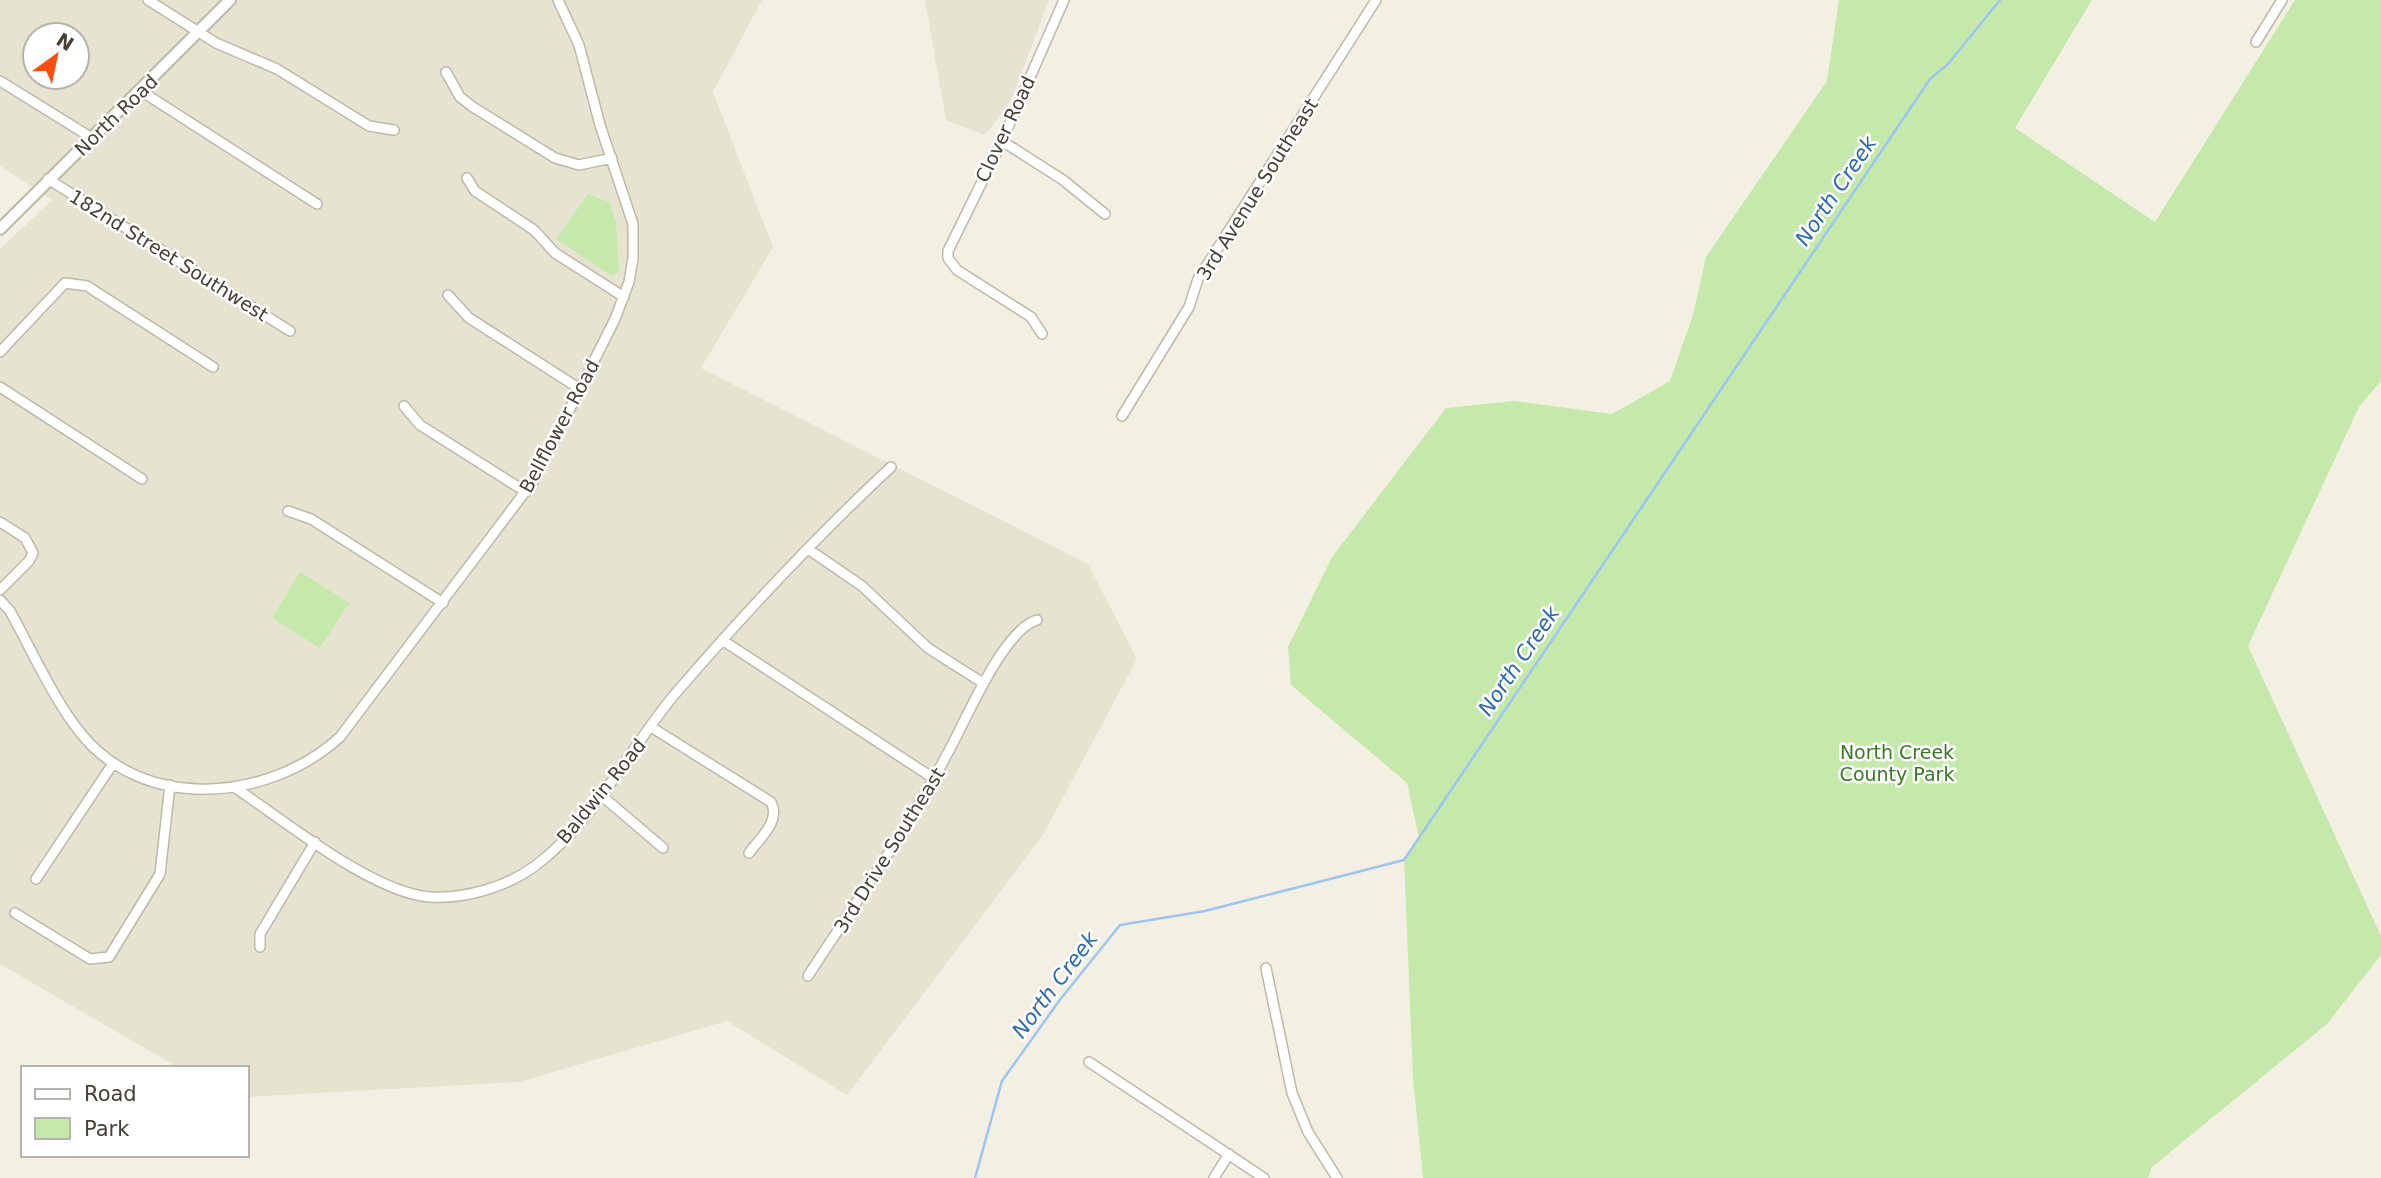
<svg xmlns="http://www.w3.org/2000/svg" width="2381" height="1178" viewBox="0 0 2381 1178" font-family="'DejaVu Sans',sans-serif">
<rect width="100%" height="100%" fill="#f3f0e3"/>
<path fill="#e7e3d1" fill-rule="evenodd" d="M0 0H762L713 92 773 247 701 368 1088 564 1137 659 1043 835 847 1095 727 1021 519 1082 247 1097V1068H179L0 964V249L52 200 0 166ZM35 35H77V77H35Z
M925 0H1049L1011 101 985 135 946 120Z"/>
<path fill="#c5e9aa" d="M1839 0H2092L2015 128 2155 222 2295 0H2381V381L2359 407 2248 646 2381 936V955L2327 1024 2152 1167 2148 1178H1423L1413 1079 1404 860 1419 838 1407 783 1291 685 1288 647 1332 557 1446 408 1514 401 1612 414 1670 381 1693 315 1706 257 1827 81Z
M588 194 609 202 616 222 619 272 612 276 556 239Z
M300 572 351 604 345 609 320 648 272 618Z"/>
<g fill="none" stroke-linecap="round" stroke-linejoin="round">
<path stroke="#9cc5f3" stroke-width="2.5" d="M975 1178 1002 1081 1059 1001 1120 925 1205 911 1404 860 1930 79 1948 64 2000 0"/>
<defs>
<path id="minor" d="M148 0 216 43 277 69 369 126 394 130
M2256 42 2282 0
M446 72 460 97 473 107 555 158 579 165 612 158
M0 81 92 138
M141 91 317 204
M1002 141 1063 180 1105 214
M467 178 475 191 534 230 555 253 624 297
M48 179 290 331
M448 295 469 318 580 389
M1042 334 1031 317 957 270 948 258V251L1002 141 1064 0
M0 352 65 283 87 286 213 367
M0 387 142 479
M404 406 420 425 526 492
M1122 416 1189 307 1198 279 1376 0
M288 511 311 519 443 603
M0 522 25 538 33 553 29 561 0 590
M808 549 862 586 928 648 983 683
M0 600 10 611C30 647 54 700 79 731 142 813 269 802 340 737L534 480 615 319 629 282 633 258V224L600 125 579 45 558 0
M722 640 936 780
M651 727 771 802C781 821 760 838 749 853
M237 789C285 821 373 893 430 897 466 899 506 887 535 866 595 821 628 750 675 694 743 615 815 538 891 467
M602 796 663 848
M36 879 112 765
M15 913 90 959 109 957 160 874 170 785
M260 947V934L315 842
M1266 968 1292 1093 1308 1132 1337 1178
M808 976C863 891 922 809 966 717 979 692 1009 628 1037 620
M1089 1062 1264 1178
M1214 1178 1229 1154"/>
<path id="tertiary" d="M0 229 230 0"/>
</defs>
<use href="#minor" stroke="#beb9a6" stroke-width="12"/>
<use href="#tertiary" stroke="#beb9a6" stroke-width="14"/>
<use href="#minor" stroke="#fff" stroke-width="9"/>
<use href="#tertiary" stroke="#fff" stroke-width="10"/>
</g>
<g text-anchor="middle" stroke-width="5" stroke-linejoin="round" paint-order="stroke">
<g font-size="19" fill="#454033" stroke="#fff">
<text transform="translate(116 115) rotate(-44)" y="7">North Road</text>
<text transform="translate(1005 129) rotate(-65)" y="7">Clover Road</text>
<text transform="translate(1257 189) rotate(-58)" y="7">3rd Avenue Southeast</text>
<text transform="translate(169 255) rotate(32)" y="7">182nd Street Southwest</text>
<text transform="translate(559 426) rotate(-62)" y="7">Bellflower Road</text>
<text transform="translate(601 791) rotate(-51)" y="7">Baldwin Road</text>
<text transform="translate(889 850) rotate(-58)" y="7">3rd Drive Southeast</text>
</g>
<g font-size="19" fill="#3a7825" stroke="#fff">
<text x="1897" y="759">North Creek<tspan x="1897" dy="22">County Park</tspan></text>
</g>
<g font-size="21" font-style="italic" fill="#2968b4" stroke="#fff">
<text transform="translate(1836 191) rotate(-56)" y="7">North Creek</text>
<text transform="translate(1519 661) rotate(-56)" y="7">North Creek</text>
<text transform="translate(1055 985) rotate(-53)" y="7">North Creek</text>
</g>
</g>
<rect x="21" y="1066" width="228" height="91" fill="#ffffff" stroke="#b5b3ad" stroke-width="2"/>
<rect x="35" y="1089" width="35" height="10" fill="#ffffff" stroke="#b5b3ad" stroke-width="2"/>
<text x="84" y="1101" font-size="21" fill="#454033">Road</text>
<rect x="35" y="1118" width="35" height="21" fill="#c5e9aa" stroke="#b5b3ad" stroke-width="2"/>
<text x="84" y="1136" font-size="21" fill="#454033">Park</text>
<g transform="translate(56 56) rotate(33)"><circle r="33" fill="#ffffff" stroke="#b5b3ad" stroke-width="2"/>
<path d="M0-5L12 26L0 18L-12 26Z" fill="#ff4f0e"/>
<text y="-10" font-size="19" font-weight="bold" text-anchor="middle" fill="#454033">N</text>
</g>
</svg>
